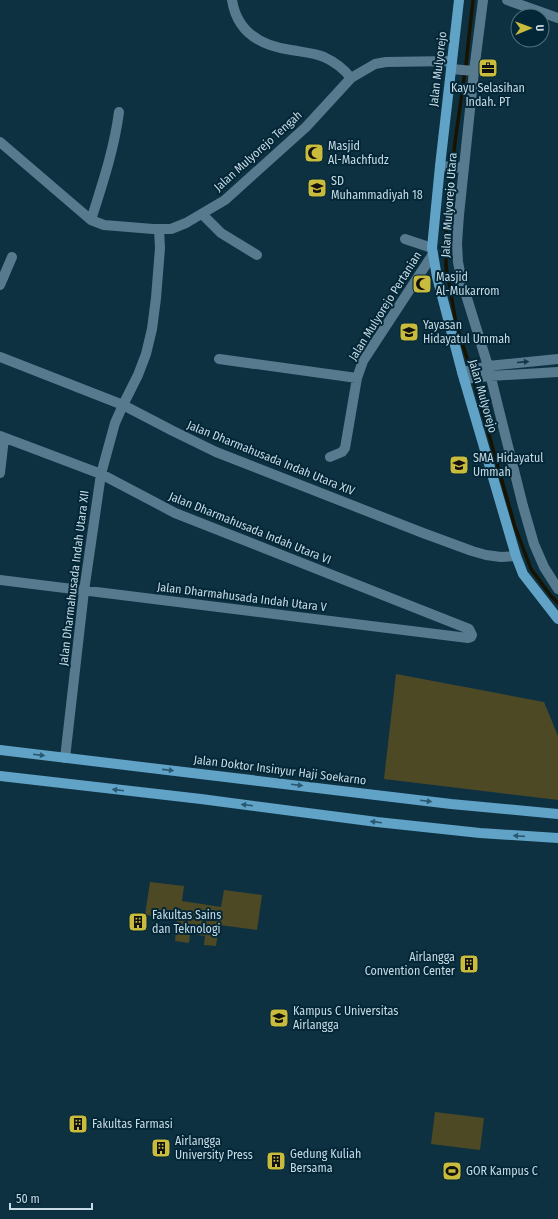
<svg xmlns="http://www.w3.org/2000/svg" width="558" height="1219" viewBox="0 0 558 1219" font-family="'Fira Sans Condensed',sans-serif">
<rect width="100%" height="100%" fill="#0e3142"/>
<path fill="#4d4924" d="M396 674 544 702 558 736V800L384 779Z
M150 882 184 886 182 901 221 907 224 890 262 895 257 930 219 925 216 946 204 945 205 936 190 934 189 943 175 941 177 919 145 915Z
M435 1112 484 1118 480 1150 431 1144Z"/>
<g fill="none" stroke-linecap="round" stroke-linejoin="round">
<path stroke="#171300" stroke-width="3.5" d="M470 368 456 323 446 266V233L455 142 466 64 473 0
M473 378 515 527 531 569 551 596 558 603"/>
<path stroke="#577a8e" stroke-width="10" d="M232 0C237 32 261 46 291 50 302 52 314 53 324 57 335 62 344 69 351 78
M483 0 474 71 459 215 457 243 458 262 462 282 488 366 523 506 534 544 544 567 558 589
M507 0 558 18
M451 69 474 71
M0 142 91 220 104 225 153 229H171L186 223 225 200 306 127 351 78 375 64 386 62 452 61
M440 166 464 168
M202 214 221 233 257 255
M91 220C102 185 114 150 119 112
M405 239 432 248
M0 285 12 257
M0 357 123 405 173 431 216 452 423 533 472 551 486 555 501 557 516 556
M219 359 357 378
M462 372 488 366 558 359
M464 379 490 376 558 372
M0 436 101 474 175 513 469 629 472 635 471 637 468 638 0 580
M330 457 342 452 345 448 357 378 363 361 433 254
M0 473 4 438
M65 758 84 591 101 474 115 423 123 405 138 375 146 354 152 329 156 298 160 248 159 229"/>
<path stroke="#61a3c7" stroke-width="10" d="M459 0 440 166 432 248 437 277 462 372 516 556 523 574 558 619
M0 750 451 804 558 814
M0 776 201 799 377 822 480 833 558 838"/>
</g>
<defs><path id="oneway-solid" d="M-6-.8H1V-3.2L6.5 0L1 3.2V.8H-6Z"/></defs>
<use fill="#143848" href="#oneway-solid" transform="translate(523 362) rotate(-5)"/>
<g fill="#295971">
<use href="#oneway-solid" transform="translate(39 755) rotate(7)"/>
<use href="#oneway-solid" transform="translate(168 770) rotate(6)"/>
<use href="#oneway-solid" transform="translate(297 785) rotate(7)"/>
<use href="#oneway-solid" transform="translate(118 790) rotate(-173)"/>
<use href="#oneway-solid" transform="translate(426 801) rotate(7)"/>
<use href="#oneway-solid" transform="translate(247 805) rotate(-173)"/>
<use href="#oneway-solid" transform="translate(376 822) rotate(-173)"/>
<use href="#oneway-solid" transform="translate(519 836) rotate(-176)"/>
</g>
<defs>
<symbol id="office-square" viewBox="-11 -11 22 22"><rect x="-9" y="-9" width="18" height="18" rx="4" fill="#c9bb3b" stroke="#032737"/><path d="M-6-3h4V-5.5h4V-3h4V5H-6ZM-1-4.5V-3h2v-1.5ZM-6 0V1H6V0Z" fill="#111"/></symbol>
<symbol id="mosque-square" viewBox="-11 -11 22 22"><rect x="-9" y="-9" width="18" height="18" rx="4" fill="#c9bb3b" stroke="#032737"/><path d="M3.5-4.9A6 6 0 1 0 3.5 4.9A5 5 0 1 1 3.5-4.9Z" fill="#111"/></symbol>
<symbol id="school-square" viewBox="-11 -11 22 22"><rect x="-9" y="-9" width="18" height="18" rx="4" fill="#c9bb3b" stroke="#032737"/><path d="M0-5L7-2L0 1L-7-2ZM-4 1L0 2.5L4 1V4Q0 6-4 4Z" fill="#111"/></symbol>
<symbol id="building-square" viewBox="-11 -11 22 22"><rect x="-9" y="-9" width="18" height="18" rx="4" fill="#c9bb3b" stroke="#032737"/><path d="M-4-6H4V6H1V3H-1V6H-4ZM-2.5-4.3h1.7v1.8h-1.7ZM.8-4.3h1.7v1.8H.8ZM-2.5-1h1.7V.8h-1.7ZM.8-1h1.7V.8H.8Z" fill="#111"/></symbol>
<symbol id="university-square" viewBox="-11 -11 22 22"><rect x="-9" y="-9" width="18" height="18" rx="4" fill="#c9bb3b" stroke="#032737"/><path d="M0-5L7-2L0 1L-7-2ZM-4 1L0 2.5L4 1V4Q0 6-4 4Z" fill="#111"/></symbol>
<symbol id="stadium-square" viewBox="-11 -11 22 22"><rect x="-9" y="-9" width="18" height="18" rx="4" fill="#c9bb3b" stroke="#032737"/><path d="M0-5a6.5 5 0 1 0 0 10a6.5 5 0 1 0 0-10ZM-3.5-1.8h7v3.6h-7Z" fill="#111"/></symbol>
</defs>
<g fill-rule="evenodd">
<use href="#office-square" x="477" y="57" width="22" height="22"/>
<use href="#mosque-square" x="303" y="142" width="22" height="22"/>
<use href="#school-square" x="306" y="177" width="22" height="22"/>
<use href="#mosque-square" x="411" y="273" width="22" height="22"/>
<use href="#school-square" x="398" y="321" width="22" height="22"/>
<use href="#school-square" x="448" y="454" width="22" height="22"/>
<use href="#building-square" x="127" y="911" width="22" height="22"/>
<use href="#building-square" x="458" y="953" width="22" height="22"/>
<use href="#university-square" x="268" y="1007" width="22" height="22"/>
<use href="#building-square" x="67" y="1113" width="22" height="22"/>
<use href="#building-square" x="150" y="1137" width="22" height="22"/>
<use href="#building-square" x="265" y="1150" width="22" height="22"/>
<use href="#stadium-square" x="441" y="1160" width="22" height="22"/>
</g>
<g text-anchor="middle" stroke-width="4" stroke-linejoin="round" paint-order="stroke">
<g font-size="12" fill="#c7dae5" stroke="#032737">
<text transform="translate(438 69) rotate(-83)" y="4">Jalan Mulyorejo</text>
<text transform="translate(258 151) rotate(-42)" y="4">Jalan Mulyorejo Tengah</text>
<text transform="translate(449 205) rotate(-86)" y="4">Jalan Mulyorejo Utara</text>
<text transform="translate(385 306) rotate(-58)" y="4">Jalan Mulyorejo Pertanian</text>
<text transform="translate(483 396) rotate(74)" y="4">Jalan Mulyorejo</text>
<text transform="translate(271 458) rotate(22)" y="4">Jalan Dharmahusada Indah Utara XIV</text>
<text transform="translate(250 528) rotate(22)" y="4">Jalan Dharmahusada Indah Utara VI</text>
<text transform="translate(74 578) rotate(-83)" y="4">Jalan Dharmahusada Indah Utara XII</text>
<text transform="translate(242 597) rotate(7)" y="4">Jalan Dharmahusada Indah Utara V</text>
<text transform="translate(280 770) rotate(7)" y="4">Jalan Doktor Insinyur Haji Soekarno</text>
</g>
<g font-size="12" fill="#c7dae5" stroke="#032737" text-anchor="start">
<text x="488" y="92" text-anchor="middle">Kayu Selasihan<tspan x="488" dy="14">Indah. PT</tspan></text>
<text x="328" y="150">Masjid<tspan x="328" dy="14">Al-Machfudz</tspan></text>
<text x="331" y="185">SD<tspan x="331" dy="14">Muhammadiyah 18</tspan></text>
<text x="436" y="281">Masjid<tspan x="436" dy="14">Al-Mukarrom</tspan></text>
<text x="423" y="329">Yayasan<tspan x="423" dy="14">Hidayatul Ummah</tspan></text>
<text x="473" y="462">SMA Hidayatul<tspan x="473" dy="14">Ummah</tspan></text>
<text x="152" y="919">Fakultas Sains<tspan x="152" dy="14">dan Teknologi</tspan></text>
<text x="455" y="961" text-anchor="end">Airlangga<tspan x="455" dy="14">Convention Center</tspan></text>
<text x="293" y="1015">Kampus C Universitas<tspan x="293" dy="14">Airlangga</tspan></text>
<text x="92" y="1128">Fakultas Farmasi</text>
<text x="175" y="1145">Airlangga<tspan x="175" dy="14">University Press</tspan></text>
<text x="290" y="1158">Gedung Kuliah<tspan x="290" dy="14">Bersama</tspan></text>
<text x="466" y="1175">GOR Kampus C</text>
</g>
</g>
<g transform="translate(530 28) rotate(89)"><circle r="19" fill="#032737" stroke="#516f7d"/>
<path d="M0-3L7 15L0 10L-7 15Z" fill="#c9bb3b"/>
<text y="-6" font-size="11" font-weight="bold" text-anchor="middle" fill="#c7dae5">U</text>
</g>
<path d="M10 1203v6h82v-6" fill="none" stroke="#c7dae5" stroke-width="2"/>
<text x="16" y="1203" font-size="12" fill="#c7dae5" stroke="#032737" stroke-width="3" paint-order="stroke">50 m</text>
</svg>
